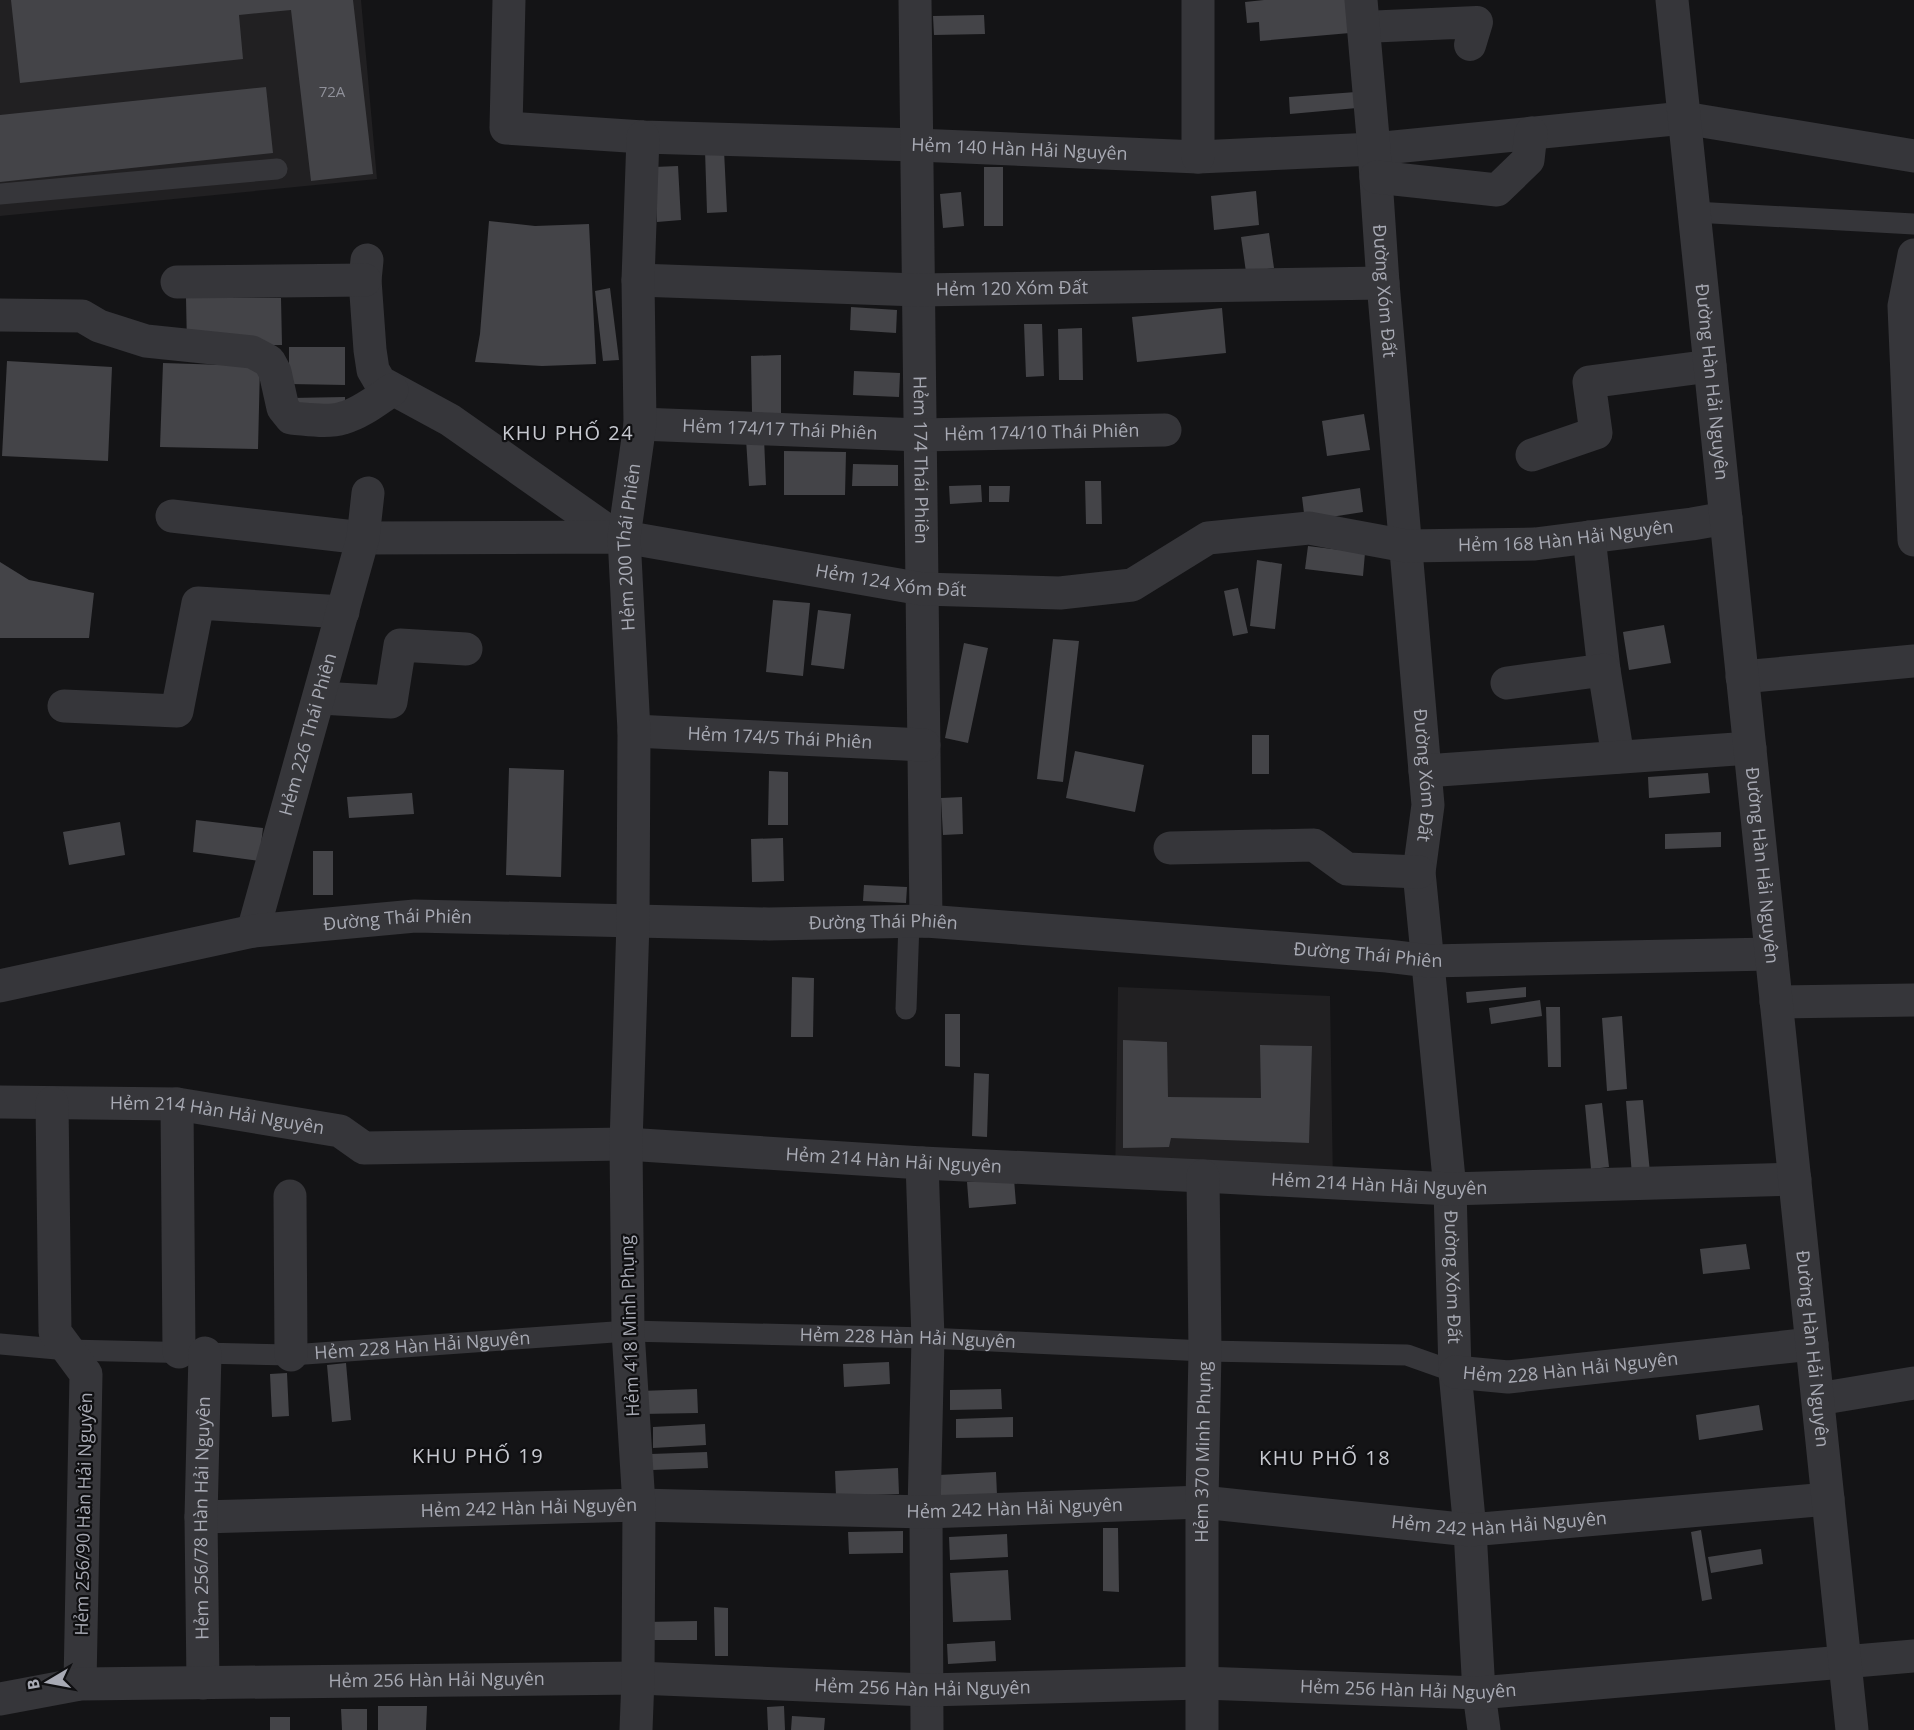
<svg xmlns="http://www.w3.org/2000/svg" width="1914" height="1730" viewBox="0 0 1914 1730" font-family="'Open Sans',sans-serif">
<rect width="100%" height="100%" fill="#141416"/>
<path fill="#212022" d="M0 0H361L377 179 0 216Z
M1118 987 1330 996 1333 1184 1115 1183Z"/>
<path fill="#444448" d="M11 0H353L373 174 311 181 291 10 239 15 243 59 20 83Z
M1264 0H1347L1350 33 1260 41 1259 22 1247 23 1245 2Z
M984 15 985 34 934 35 933 16Z
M266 87 273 153 0 182V115Z
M1356 92 1357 108 1290 114 1289 97Z
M705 150H724L727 212 707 213Z
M678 166 681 220 657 222 654 167Z
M984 167H1003V226H984Z
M1256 191 1259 225 1214 230 1211 196Z
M961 192 964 226 943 228 940 194Z
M489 221 535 226 589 224 596 364 542 366 475 362 480 334Z
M1269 233 1274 268 1246 272 1241 237Z
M610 288 619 360 603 361 595 291Z
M186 298H281L282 345 187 346Z
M851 307 897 310 896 333 850 330Z
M1222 308 1226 353 1137 362 1132 317Z
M1024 324H1042L1044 376 1026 377Z
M1082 328 1083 380H1059L1058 329Z
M289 347H345V385L289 384Z
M781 355V413H752L751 356Z
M7 361 112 367 108 461 2 456Z
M163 363 260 366 258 449 160 447Z
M854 371 900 373 899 397 853 395Z
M345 397V413L291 414V398Z
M1364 414 1370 450 1327 456 1322 421Z
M764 438 766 485 749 486 746 439Z
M784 451 846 452 845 495H784Z
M853 464 898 465V486H852Z
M1085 481H1101L1102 524H1086Z
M981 485 982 502 950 504 949 486Z
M989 486H1010L1009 502H989Z
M1360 488 1363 512 1305 521 1302 497Z
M1308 546 1365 553 1363 576 1305 569Z
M1257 560 1282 564 1275 629 1250 626Z
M0 562 29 580 94 593 89 638H0Z
M1238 588 1248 633 1233 636 1224 591Z
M773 600 810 603 803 676 766 672Z
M818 610 851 614 844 669 811 665Z
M1664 625 1671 663 1629 670 1623 632Z
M1053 639 1079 641 1063 782 1037 779Z
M964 643 988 648 968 743 945 738Z
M1252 735H1269V774H1252Z
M1075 751 1144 765 1135 812 1066 798Z
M509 768 564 770 561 877 506 875Z
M769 771 788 772V825H768Z
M1708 773 1710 793 1649 798 1648 777Z
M412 793 414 814 349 818 347 797Z
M962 797 963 834 943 835 941 798Z
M196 820 263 828 259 861 193 852Z
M120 822 125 855 69 865 63 832Z
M1721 832V847L1665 849V834Z
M783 838 784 881 752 882 751 839Z
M313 851H333V895H313Z
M864 885 907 887 906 903 863 901Z
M792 977 814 978 813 1037H791Z
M1526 987V997L1467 1003 1466 992Z
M1540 1000 1542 1016 1491 1024 1489 1008Z
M1546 1007H1560L1561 1067H1548Z
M945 1014H960V1067L945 1066Z
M1622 1016 1627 1089 1607 1091 1602 1018Z
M1123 1040 1167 1042 1168 1097 1261 1098 1260 1045 1312 1046 1309 1143 1171 1138 1169 1147 1123 1148Z
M974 1073 989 1074 987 1137 972 1136Z
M1643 1100 1650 1173 1632 1175 1626 1101Z
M1602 1103 1609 1167 1591 1169 1585 1105Z
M1014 1179 1016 1204 969 1208 967 1182Z
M1746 1244 1750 1269 1703 1274 1700 1249Z
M889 1362 890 1384 844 1387 843 1364Z
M346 1363 351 1420 332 1422 327 1365Z
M287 1373 289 1416 272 1417 270 1374Z
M697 1389 698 1413 641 1414 640 1391Z
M1001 1389 1002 1409 950 1410V1390Z
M1759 1405 1763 1430 1699 1440 1696 1415Z
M1013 1417V1437L956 1438V1419Z
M705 1424 706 1445 653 1448V1427Z
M707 1452 708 1468 652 1470 651 1454Z
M898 1468 899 1494 836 1496 835 1471Z
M996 1472 997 1495 940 1498 939 1475Z
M1103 1528H1118L1119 1592 1103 1591Z
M1701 1530 1712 1599 1702 1601 1691 1532Z
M903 1531V1553L849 1554 848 1532Z
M1007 1534 1008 1557 950 1560 949 1537Z
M1761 1549 1763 1564 1711 1573 1708 1557Z
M1008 1570 1011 1620 953 1622 950 1573Z
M714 1607 728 1608V1656H715Z
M697 1621V1640H645V1622Z
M995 1641 996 1661 948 1664 947 1644Z
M378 1706H427L426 1730H378Z
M784 1706 785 1730H768L767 1707Z
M341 1709H367V1730H342Z
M792 1716 825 1718 824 1730H791Z
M270 1717H290V1730H270Z"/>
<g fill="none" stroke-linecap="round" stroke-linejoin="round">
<g stroke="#36363a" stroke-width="21">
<path d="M0 194 277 169"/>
<path d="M1694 212 1914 224"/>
<path d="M906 1009 909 922"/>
<path id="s1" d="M0 1344 68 1350 291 1355 628 1331 928 1338 1205 1351 1407 1355 1455 1372"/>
</g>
<path stroke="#36363a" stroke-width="32" d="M1364 27 1477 22 1470 45"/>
<g stroke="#36363a" stroke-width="33">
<path id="s2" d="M509 0 506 128 643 137 917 145 1198 157 1374 149 1684 118 1914 156"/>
<path id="s3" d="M915 0 926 921"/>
<path id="s4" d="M1361 0 1374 149 1383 283 1425 771 1428 805 1419 872 1450 1189 1455 1372 1470 1530 1479 1693 1484 1730"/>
<path d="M1198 157V0"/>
<path d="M1376 177 1497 190 1528 160 1531 133"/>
<path d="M1914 255 1904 306 1914 540"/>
<path d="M367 260 365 280 370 350 373 370 380 382 450 420 615 536"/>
<path id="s5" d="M638 280 918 290 1383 283"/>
<path d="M177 282 365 280"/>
<path d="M0 315 82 316 99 326 146 341 252 352 269 361 275 372 283 408 291 418C307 419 327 423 343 418 361 413 377 400 392 390"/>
<path id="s6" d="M640 424 920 435 1165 430"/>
<path d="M1532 455 1596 433 1589 382 1710 366"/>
<path id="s7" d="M172 516 363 538 624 537 922 589 1060 593 1132 585 1208 538 1309 528 1406 546 1535 544 1692 524 1726 518"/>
<path d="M1589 537 1604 670"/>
<path d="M1742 677 1914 661"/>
<path d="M1507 683 1604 670 1618 757"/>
<path d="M320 698 391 702 400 645 466 649"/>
<path d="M64 706 177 711 198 603 343 612"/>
<path id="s8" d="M634 731 924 745"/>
<path d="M1425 771 1750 748"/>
<path d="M1170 848 1314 845 1347 869 1419 872"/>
<path id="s9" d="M253 931 363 538 368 493"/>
<path id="s10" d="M0 986 253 931 415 916 769 924 926 921 1387 956 1429 961 1771 954"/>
<path d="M1776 1002 1914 1000"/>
<path id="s11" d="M0 1102 177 1104 340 1131 364 1148 626 1144 922 1163 1203 1176 1450 1189 1795 1179"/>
<path d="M52 1103 55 1332 86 1374 80 1684"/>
<path d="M177 1104 179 1352"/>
<path d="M922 1163 928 1338 924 1511 926 1512 927 1730"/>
<path d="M290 1196 291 1355"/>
<path id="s12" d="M1455 1372 1508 1377 1812 1344"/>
<path d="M1818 1399 1914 1383"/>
<path id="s13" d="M201 1517 639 1505 926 1512 1202 1502 1470 1530 1828 1499"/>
<path id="s14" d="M203 1683 201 1517 205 1353"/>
<path id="s15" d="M0 1699 80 1684 638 1678 926 1690 1202 1683 1479 1693 1914 1656"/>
<path id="s16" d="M636 1730 638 1678 639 1505 628 1331 626 1144 633 922 634 731 624 537 640 424 638 280 643 137"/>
<path id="s17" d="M1202 1730V1502L1205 1351 1203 1176"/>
</g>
<path stroke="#36363a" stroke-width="33" id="s18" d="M1672 0 1852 1730"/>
</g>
<g text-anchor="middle" stroke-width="4.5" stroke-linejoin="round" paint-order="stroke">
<g font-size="15" fill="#8f9099">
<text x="332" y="97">72A</text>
</g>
<g font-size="18" fill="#a8aab4" stroke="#0f0f11">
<text dy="6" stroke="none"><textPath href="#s2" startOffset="642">Hẻm 140 Hàn Hải Nguyên</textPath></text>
<text dy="6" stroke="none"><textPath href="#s5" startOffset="374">Hẻm 120 Xóm Đất</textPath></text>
<text dy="6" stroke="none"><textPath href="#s4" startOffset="292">Đường Xóm Đất</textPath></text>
<text dy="6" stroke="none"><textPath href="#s18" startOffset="384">Đường Hàn Hải Nguyên</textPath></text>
<text dy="6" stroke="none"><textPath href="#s6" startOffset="140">Hẻm 174/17 Thái Phiên</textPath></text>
<text dy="6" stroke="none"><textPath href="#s6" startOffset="402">Hẻm 174/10 Thái Phiên</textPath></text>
<text dy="6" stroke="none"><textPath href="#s3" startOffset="460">Hẻm 174 Thái Phiên</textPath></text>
<text dy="6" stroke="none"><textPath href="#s7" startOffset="1416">Hẻm 168 Hàn Hải Nguyên</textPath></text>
<text dy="6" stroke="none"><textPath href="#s16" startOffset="1184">Hẻm 200 Thái Phiên</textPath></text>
<text dy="6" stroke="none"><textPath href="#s7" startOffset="724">Hẻm 124 Xóm Đất</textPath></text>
<text dy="6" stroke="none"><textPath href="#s9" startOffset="204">Hẻm 226 Thái Phiên</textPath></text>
<text dy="6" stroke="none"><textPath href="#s8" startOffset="146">Hẻm 174/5 Thái Phiên</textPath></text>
<text dy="6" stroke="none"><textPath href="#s4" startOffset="778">Đường Xóm Đất</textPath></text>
<text dy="6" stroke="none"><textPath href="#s18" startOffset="870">Đường Hàn Hải Nguyên</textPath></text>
<text dy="6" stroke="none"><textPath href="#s10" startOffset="404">Đường Thái Phiên</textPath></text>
<text dy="6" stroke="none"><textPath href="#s10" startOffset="890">Đường Thái Phiên</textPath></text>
<text dy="6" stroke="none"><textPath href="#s10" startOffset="1376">Đường Thái Phiên</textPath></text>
<text dy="6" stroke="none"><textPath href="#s11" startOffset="218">Hẻm 214 Hàn Hải Nguyên</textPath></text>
<text dy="6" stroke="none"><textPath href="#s11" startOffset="902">Hẻm 214 Hàn Hải Nguyên</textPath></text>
<text dy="6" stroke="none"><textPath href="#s11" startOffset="1388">Hẻm 214 Hàn Hải Nguyên</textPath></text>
<text dy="6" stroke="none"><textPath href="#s4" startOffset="1282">Đường Xóm Đất</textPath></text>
<text transform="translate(630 1326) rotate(-92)" y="6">Hẻm 418 Minh Phụng</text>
<text dy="6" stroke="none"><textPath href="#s1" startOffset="909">Hẻm 228 Hàn Hải Nguyên</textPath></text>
<text dy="6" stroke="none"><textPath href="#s1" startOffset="423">Hẻm 228 Hàn Hải Nguyên</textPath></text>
<text dy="6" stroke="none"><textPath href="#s18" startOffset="1356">Đường Hàn Hải Nguyên</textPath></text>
<text dy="6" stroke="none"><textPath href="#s12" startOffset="116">Hẻm 228 Hàn Hải Nguyên</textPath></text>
<text dy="6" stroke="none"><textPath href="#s17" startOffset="278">Hẻm 370 Minh Phụng</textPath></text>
<text dy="6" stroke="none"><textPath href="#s13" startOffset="328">Hẻm 242 Hàn Hải Nguyên</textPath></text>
<text dy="6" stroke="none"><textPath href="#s13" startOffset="814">Hẻm 242 Hàn Hải Nguyên</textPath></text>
<text transform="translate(84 1514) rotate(-89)" y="6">Hẻm 256/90 Hàn Hải Nguyên</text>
<text dy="6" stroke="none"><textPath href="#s14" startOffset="165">Hẻm 256/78 Hàn Hải Nguyên</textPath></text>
<text dy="6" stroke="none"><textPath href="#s13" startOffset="1300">Hẻm 242 Hàn Hải Nguyên</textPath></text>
<text dy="6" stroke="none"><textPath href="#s15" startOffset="438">Hẻm 256 Hàn Hải Nguyên</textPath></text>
<text dy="6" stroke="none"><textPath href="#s15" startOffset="924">Hẻm 256 Hàn Hải Nguyên</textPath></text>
<text dy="6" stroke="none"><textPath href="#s15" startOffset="1410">Hẻm 256 Hàn Hải Nguyên</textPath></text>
</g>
<g font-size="20" letter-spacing="1.5" fill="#c8cad1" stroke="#0f0f11">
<text x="568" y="440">KHU PHỐ 24</text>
<text x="478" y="1463">KHU PHỐ 19</text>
<text x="1325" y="1465">KHU PHỐ 18</text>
</g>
</g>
<g transform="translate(48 1682) rotate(260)" stroke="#0f0f11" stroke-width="4.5" paint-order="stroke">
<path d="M0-4.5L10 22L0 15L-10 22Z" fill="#a8aab4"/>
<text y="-9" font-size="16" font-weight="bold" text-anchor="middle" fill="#a8aab4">B</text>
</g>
</svg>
